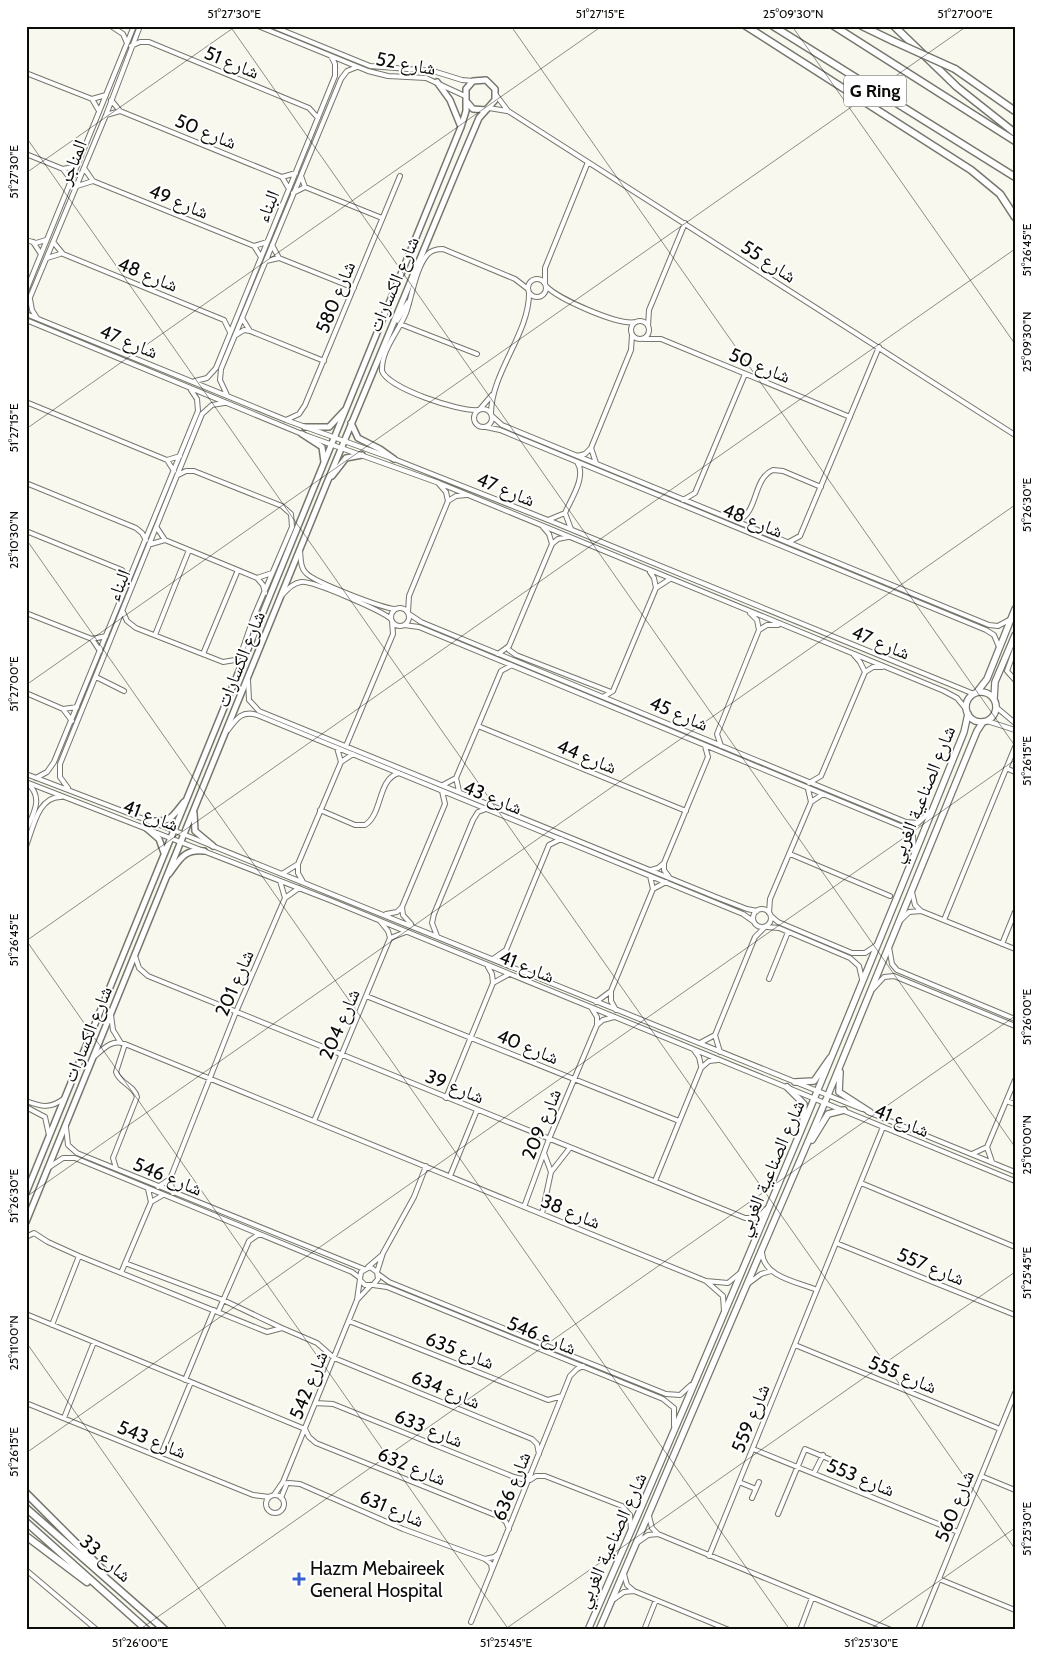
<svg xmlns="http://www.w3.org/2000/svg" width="1041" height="1656" viewBox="0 0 1041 1656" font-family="Cabin,'Noto Naskh Arabic',sans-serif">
<rect width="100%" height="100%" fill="#f8f8ee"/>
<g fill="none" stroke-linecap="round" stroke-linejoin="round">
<defs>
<path id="street" d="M111 26 123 34 127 43
M258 26 368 71 388 76 426 78 465 96
M272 26 370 66 433 71 462 80 473 81
M131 46 140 42H149L309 108 318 118
M26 73 92 99 99 111
M496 95 508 111 1015 435
M92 99 106 95
M111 100 120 111 282 177 289 189
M489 108 507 111
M106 115 120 111
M26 154 63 169 71 180
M84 168 93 181 254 246 261 257
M63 169 77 166
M301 176 305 187 382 218
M282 177 296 173
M77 186 93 181
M293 193 305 187
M26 240 36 243 46 240
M33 242 41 254
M54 243 63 254 224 320 230 332
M272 245 279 258
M254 246 267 242
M47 258 60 254
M266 261 279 258 354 288
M528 288a9 9 0 1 1 18 0a9 9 0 1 1-18 0Z
M545 284V268L588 162
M546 286C558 299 619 326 636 322
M26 291 134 26
M30 299 32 310 37 318
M26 307 106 115 140 26
M26 314 286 420 394 459 548 520 974 694
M242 318 250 331
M26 320 302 434 439 483 944 691 957 698 966 709
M631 330a9 9 0 1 1 18 0a9 9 0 1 1-18 0Z
M400 324 477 354
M648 326 649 310 685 223
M236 335 244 330 250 331 324 361
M644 339H661L850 417
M195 381 207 378 216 368 335 76V64L331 56
M227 395 220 380 221 369 341 79 347 71 357 67
M26 402 167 460 174 471
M474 418a9 9 0 1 1 18 0a9 9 0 1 1-18 0Z
M480 409 492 395
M478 410C459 412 388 388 382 371 381 350 399 331 406 313 412 296 416 267 428 254 432 250 437 249 443 249L515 279 528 289
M491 414C491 372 530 333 529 292
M492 416 502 425 989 625 998 626 1011 619
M286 420 299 414 305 405 400 176
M486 427 500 430 986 630 994 635 999 647
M591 448 596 463
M577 456 585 454 591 448 631 350 632 335
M167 460 180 456
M26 483 136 528 142 533 146 540
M439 484 446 492 448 501
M683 500 695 493 745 374
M565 513 571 529
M548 520 565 513C571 499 587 476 577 462
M737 521C759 513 752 479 773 470L783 471 821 487
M543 527 549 534 552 544
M157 528 165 540 257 578 272 573
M26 531 122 570 129 580
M789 542 800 536 879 347
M151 544 165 540
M300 551C301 559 300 567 306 573 314 582 382 608 395 609
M650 572 654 578 656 588
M257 578 263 585 265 593
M282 595C288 589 293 583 301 582 312 580 382 611 391 619
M391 617a9 9 0 1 1 18 0a9 9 0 1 1-18 0Z
M123 612 127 621 136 628 223 662 235 660 241 654 254 616 292 527 291 514 282 506 194 471H186L178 475
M408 612 409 596 448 501 456 496 466 495
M26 613 92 639 106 636
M409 614 421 622 906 822 918 823 930 812
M404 625 419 627 903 827 913 836 914 851
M759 630 767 625H778
M155 635 189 550
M92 639 100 651
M1015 649 1007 671 1015 680
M509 650 516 655 611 692
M203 654 238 570
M498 654 509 646 552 544 558 539 568 537
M854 655 860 662 865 672
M96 677 124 691
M248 680 249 700 259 711 716 897 747 909 757 911
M26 693 63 709 72 721
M603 697 613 691 656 588 670 579
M996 707 1015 723
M63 709 77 707
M987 721 1015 730
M478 726 686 811
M228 730C236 719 242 710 257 715L743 914 753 921
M346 746 393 634 392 621
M721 746 717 734 759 630 757 620 750 613
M341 762 353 754
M1006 768 1015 772
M26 774 183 834 862 1109
M36 778 47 772 54 762 198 411 197 399 191 390
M26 782 332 901 1015 1181
M809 783 821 776 865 672 873 667H882
M443 785 456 778
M68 788 60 777V764L202 414 212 405 224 403
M459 791 456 778 501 671 510 666
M811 802 823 794
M320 810 355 825H365C383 814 377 779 399 773
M26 831C33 814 44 798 28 784
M26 846C33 829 38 796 61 797
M790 854 890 896
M664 863V870L669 877
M651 870 658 868 664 863 708 757 705 746
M282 874 298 864
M280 881 285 898
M303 882 298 873V864L341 762 337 748
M653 889 666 882
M912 892 915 905 921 911 1015 949
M402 907 403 915 411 924
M753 918a9 9 0 1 1 18 0a9 9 0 1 1-18 0Z
M769 913 770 899 811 802 808 789
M386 914 397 912 402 907 445 804 442 791
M771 916 778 922 852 953H865L877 945
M901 920 909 912 921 911
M944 920 1015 747
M767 927 779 928 850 958 859 966 862 979
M437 936 432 923 434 914 473 820 478 812 486 809
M390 938 406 932
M1002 944 1015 912
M889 947 892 964 897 970 1015 1019
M506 950 511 967
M135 956 139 968 148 976 745 1218H758L766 1209
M493 959 506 950 549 845 561 839
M488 967 492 974 493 983
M769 979 788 932
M873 989 884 977 894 976 1015 1026
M611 991V1001L616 1010
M366 996 679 1121
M596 1002 611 991 653 889 650 876
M592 1009 597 1017V1025
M111 1015 113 1030 121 1043
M700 1043 715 1035
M694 1050 699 1057 701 1066
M720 1052 715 1035 755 937 764 928
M95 1056C104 1048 112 1039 125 1044L706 1281 723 1296 724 1311
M446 1098 493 983 509 974
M26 1101C42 1107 50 1109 65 1098
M1006 1101 1015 1104
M26 1107 45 1117 49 1135
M868 1112 1015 1172
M314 1121 390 938 388 931 380 921
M66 1127 68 1145 77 1153 364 1269
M544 1153 551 1172
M972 1154 987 1147
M992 1162 987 1147 1015 1080
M48 1168 63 1158H75L352 1272 360 1278
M116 1168 113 1158 137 1097C134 1085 119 1083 116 1072L125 1044
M450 1176 477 1110
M655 1181 701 1068 709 1061 718 1060
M861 1183 1015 1247
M158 1187 170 1179
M173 1193 170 1179 236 1012 285 898 299 888
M151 1202 163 1195
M524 1207 549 1139 597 1025 603 1020 614 1017
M542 1214 551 1172 569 1149
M26 1237 34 1233 48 1242 79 1256 267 1332 282 1328 317 1343 334 1358 532 1439 537 1444 539 1454
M836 1243 1015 1315
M762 1252C763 1277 798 1282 817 1290
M125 1263 223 1300 282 1328
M368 1267 382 1255
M377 1272 383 1253 414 1197 426 1166
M121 1273 151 1202 148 1189
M378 1274 389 1282 666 1394 680 1395 691 1385
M706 1281 728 1283 740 1273
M749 1283 761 1274 771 1271
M373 1285 387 1287 663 1399 674 1408V1426
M357 1300 371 1285
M218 1312 249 1241 259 1234
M26 1314 305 1429 309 1437 316 1443 500 1517 506 1522 509 1529
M349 1321 548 1400 562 1396
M52 1325 79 1256
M795 1345 1000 1429
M185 1380 214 1310
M26 1403 253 1495 269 1497
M315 1403 333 1404 514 1477 522 1479 531 1474
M64 1418 94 1342
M753 1449 958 1532
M160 1457 191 1382
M814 1473 823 1455
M981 1476 1015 1490
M530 1480 536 1476H545L622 1506 630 1515 631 1529
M739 1482 756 1489
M289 1483 300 1484 403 1529 485 1559 491 1564 492 1570
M266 1504a9 9 0 1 1 18 0a9 9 0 1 1-18 0Z
M274 1495 283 1482 357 1300 361 1272 370 1267 377 1272 378 1279 373 1285H365L360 1280
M281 1498 287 1483
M752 1498 759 1482
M778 1514 805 1449 834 1461
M649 1516 652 1528 658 1534 891 1630
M638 1542 648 1535 658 1534
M709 1556 883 1127
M485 1559 494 1557 499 1553
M26 1570 97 1630
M624 1574 627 1585 634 1591 729 1630
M939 1579 1015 1610
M614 1599 624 1592 634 1591
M471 1622 570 1376 577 1369 583 1366
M644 1630 656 1600
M800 1630 812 1598
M918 1630 1015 1393"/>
<path id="secondary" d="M437 82 450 100 461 127
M467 102 473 109 486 110
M397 320 408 303
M351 423 358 438 380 449 394 459
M305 427H329L345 410
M302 434 322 447 324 462
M332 476 346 458 362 455
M252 626 261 617
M194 813 195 831 213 846
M149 821C172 822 171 818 184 802
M144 826 159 839 164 853
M169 874C180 859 184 849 204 851
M26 1193 461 127 466 111V89L473 81 486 80 495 89V100L479 118 459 165 326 485 26 1222"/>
<path id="primary" d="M977 692 987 679 1015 609
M966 707a15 15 0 1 1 30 0a15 15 0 1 1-30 0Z
M994 699 995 682 1015 635
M840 1072 839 1092 870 1112
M795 1082 814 1081 830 1058
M787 1087 804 1104 803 1122
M812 1140 828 1114 844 1110
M588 1630C718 1332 843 1033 964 732L968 714
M599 1630 828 1095 977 731 983 722"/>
<path id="highway" d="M746 26 971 170 1000 194 1015 217
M773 26 1015 177
M834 26 1015 141
M862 26 893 41
M894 26 957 87 1015 133
M955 69 1015 111
M26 1493 103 1570
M26 1508 165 1630
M26 1522 147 1630
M26 1536 87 1582"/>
</defs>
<use href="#street" stroke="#76766d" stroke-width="6"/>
<use href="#secondary" stroke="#76766d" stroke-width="8"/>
<use href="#primary" stroke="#76766d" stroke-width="8"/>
<use href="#highway" stroke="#76766d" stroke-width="9"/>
<use href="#street" stroke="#fff" stroke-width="4"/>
<use href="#secondary" stroke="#fff" stroke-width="5"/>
<use href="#primary" stroke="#fff" stroke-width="5.5"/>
<use href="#highway" stroke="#fff" stroke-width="6"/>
<defs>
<path id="highway-bridge" d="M893 41 955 69"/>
</defs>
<use href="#highway-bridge" stroke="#76766d" stroke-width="9" stroke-linecap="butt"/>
<use href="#highway-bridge" stroke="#fff" stroke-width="6"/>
</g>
<path fill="none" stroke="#0c0c09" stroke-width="1" stroke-opacity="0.45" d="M230 26 1015 1147M511 26 1015 746M792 26 1015 344M26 137 1015 1549M26 173 236 26M26 429 602 26M26 539 790 1630M26 685 967 26M26 940 509 1630M26 941 1015 249M26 1197 1015 505M26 1342 228 1630M26 1453 1015 760M139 1630 1015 1016M504 1630 1015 1272M869 1630 1015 1528"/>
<path fill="#3960d1" stroke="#fff" stroke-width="2" d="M296.5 1571.5h5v5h5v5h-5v5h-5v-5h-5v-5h5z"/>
<g text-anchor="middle" stroke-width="4" stroke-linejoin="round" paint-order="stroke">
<rect fill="#fff" stroke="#555553" stroke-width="1" x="844" y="75.5" width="62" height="31" rx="4"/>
<g font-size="18" font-weight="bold" fill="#0c0c09">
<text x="875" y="97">G Ring</text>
</g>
<g font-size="19" fill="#0c0c09" stroke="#fff">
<text transform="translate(232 62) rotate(22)" y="7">شارع 51</text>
<text transform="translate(406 63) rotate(10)" y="7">شارع 52</text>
<text transform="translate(206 131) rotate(22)" y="7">شارع 50</text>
<text transform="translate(72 162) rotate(-68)" y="7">المناجر</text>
<text transform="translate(179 201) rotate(22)" y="7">شارع 49</text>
<text transform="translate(267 206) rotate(-68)" y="7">البناء</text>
<text transform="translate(769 261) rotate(33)" y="7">شارع 55</text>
<text transform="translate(148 274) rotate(22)" y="7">شارع 48</text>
<text transform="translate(393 284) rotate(-67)" y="7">شارع الكسارات</text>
<text transform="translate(335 297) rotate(-68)" y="7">شارع 580</text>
<text transform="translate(129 341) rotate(22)" y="7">شارع 47</text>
<text transform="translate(760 365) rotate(22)" y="7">شارع 50</text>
<text transform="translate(506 489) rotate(22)" y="7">شارع 47</text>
<text transform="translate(753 520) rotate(22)" y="7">شارع 48</text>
<text transform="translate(118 585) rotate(-68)" y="7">البناء</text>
<text transform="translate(881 642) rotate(22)" y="7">شارع 47</text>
<text transform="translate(240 659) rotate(-68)" y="7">شارع الكسارات</text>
<text transform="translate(679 713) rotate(23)" y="7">شارع 45</text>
<text transform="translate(587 756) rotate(22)" y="7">شارع 44</text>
<text transform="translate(922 794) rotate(-68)" y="7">شارع الصناعية الغربي</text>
<text transform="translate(493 797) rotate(22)" y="7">شارع 43</text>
<text transform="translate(151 815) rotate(21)" y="7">شارع 41</text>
<text transform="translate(527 966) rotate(22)" y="7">شارع 41</text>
<text transform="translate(234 983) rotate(-67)" y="7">شارع 201</text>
<text transform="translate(339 1024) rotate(-67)" y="7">شارع 204</text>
<text transform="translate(87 1034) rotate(-68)" y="7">شارع الكسارات</text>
<text transform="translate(528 1046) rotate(22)" y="7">شارع 40</text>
<text transform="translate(455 1086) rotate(22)" y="7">شارع 39</text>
<text transform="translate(902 1120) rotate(23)" y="7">شارع 41</text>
<text transform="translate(541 1124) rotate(-68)" y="7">شارع 209</text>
<text transform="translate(770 1168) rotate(-67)" y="7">شارع الصناعية الغربي</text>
<text transform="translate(168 1176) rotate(22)" y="7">شارع 546</text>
<text transform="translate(571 1211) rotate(22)" y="7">شارع 38</text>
<text transform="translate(931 1266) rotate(22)" y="7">شارع 557</text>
<text transform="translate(542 1335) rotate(22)" y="7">شارع 546</text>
<text transform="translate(460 1350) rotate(21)" y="7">شارع 635</text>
<text transform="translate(903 1374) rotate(22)" y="7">شارع 555</text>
<text transform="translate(308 1385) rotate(-68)" y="7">شارع 542</text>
<text transform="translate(446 1389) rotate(22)" y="7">شارع 634</text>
<text transform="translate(750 1418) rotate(-68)" y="7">شارع 559</text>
<text transform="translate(429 1428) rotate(22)" y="7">شارع 633</text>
<text transform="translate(152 1439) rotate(22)" y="7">شارع 543</text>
<text transform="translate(412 1466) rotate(22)" y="7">شارع 632</text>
<text transform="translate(861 1477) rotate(22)" y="7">شارع 553</text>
<text transform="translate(511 1486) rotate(-68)" y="7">شارع 636</text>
<text transform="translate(954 1506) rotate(-68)" y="7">شارع 560</text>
<text transform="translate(392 1508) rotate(23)" y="7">شارع 631</text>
<text transform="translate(611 1540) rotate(-66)" y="7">شارع الصناعية الغربي</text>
<text transform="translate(106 1558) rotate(41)" y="7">شارع 33</text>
</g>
<g font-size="19" fill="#0c0c09" stroke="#fff" text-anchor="start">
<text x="310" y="1575">Hazm Mebaireek<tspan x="310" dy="22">General Hospital</tspan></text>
</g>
</g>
<rect width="1041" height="1656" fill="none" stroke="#ffffff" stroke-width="55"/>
<rect x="28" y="28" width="986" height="1600" fill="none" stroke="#0c0c09" stroke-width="2"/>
<g font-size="12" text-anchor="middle" fill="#0c0c09">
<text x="234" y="18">51°27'30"E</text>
<text x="600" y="18">51°27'15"E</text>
<text x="793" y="18">25°09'30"N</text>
<text x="965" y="18">51°27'00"E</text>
<text transform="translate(14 172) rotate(-90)" y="4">51°27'30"E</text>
<text transform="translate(1027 250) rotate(-90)" y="4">51°26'45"E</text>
<text transform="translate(1027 342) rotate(-90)" y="4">25°09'30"N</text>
<text transform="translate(14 428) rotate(-90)" y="4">51°27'15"E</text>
<text transform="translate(1027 505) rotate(-90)" y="4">51°26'30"E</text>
<text transform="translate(14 540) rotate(-90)" y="4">25°10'30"N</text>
<text transform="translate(14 684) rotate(-90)" y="4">51°27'00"E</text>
<text transform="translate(1027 761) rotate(-90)" y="4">51°26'15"E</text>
<text transform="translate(14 940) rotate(-90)" y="4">51°26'45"E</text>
<text transform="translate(1027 1017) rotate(-90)" y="4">51°26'00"E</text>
<text transform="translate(1027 1145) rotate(-90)" y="4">25°10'00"N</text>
<text transform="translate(14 1196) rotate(-90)" y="4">51°26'30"E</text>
<text transform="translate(1027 1273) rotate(-90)" y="4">51°25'45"E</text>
<text transform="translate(14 1343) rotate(-90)" y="4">25°11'00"N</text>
<text transform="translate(14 1452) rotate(-90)" y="4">51°26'15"E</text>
<text transform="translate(1027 1529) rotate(-90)" y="4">51°25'30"E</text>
<text x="140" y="1647">51°26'00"E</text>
<text x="506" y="1647">51°25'45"E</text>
<text x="871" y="1647">51°25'30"E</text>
</g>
</svg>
